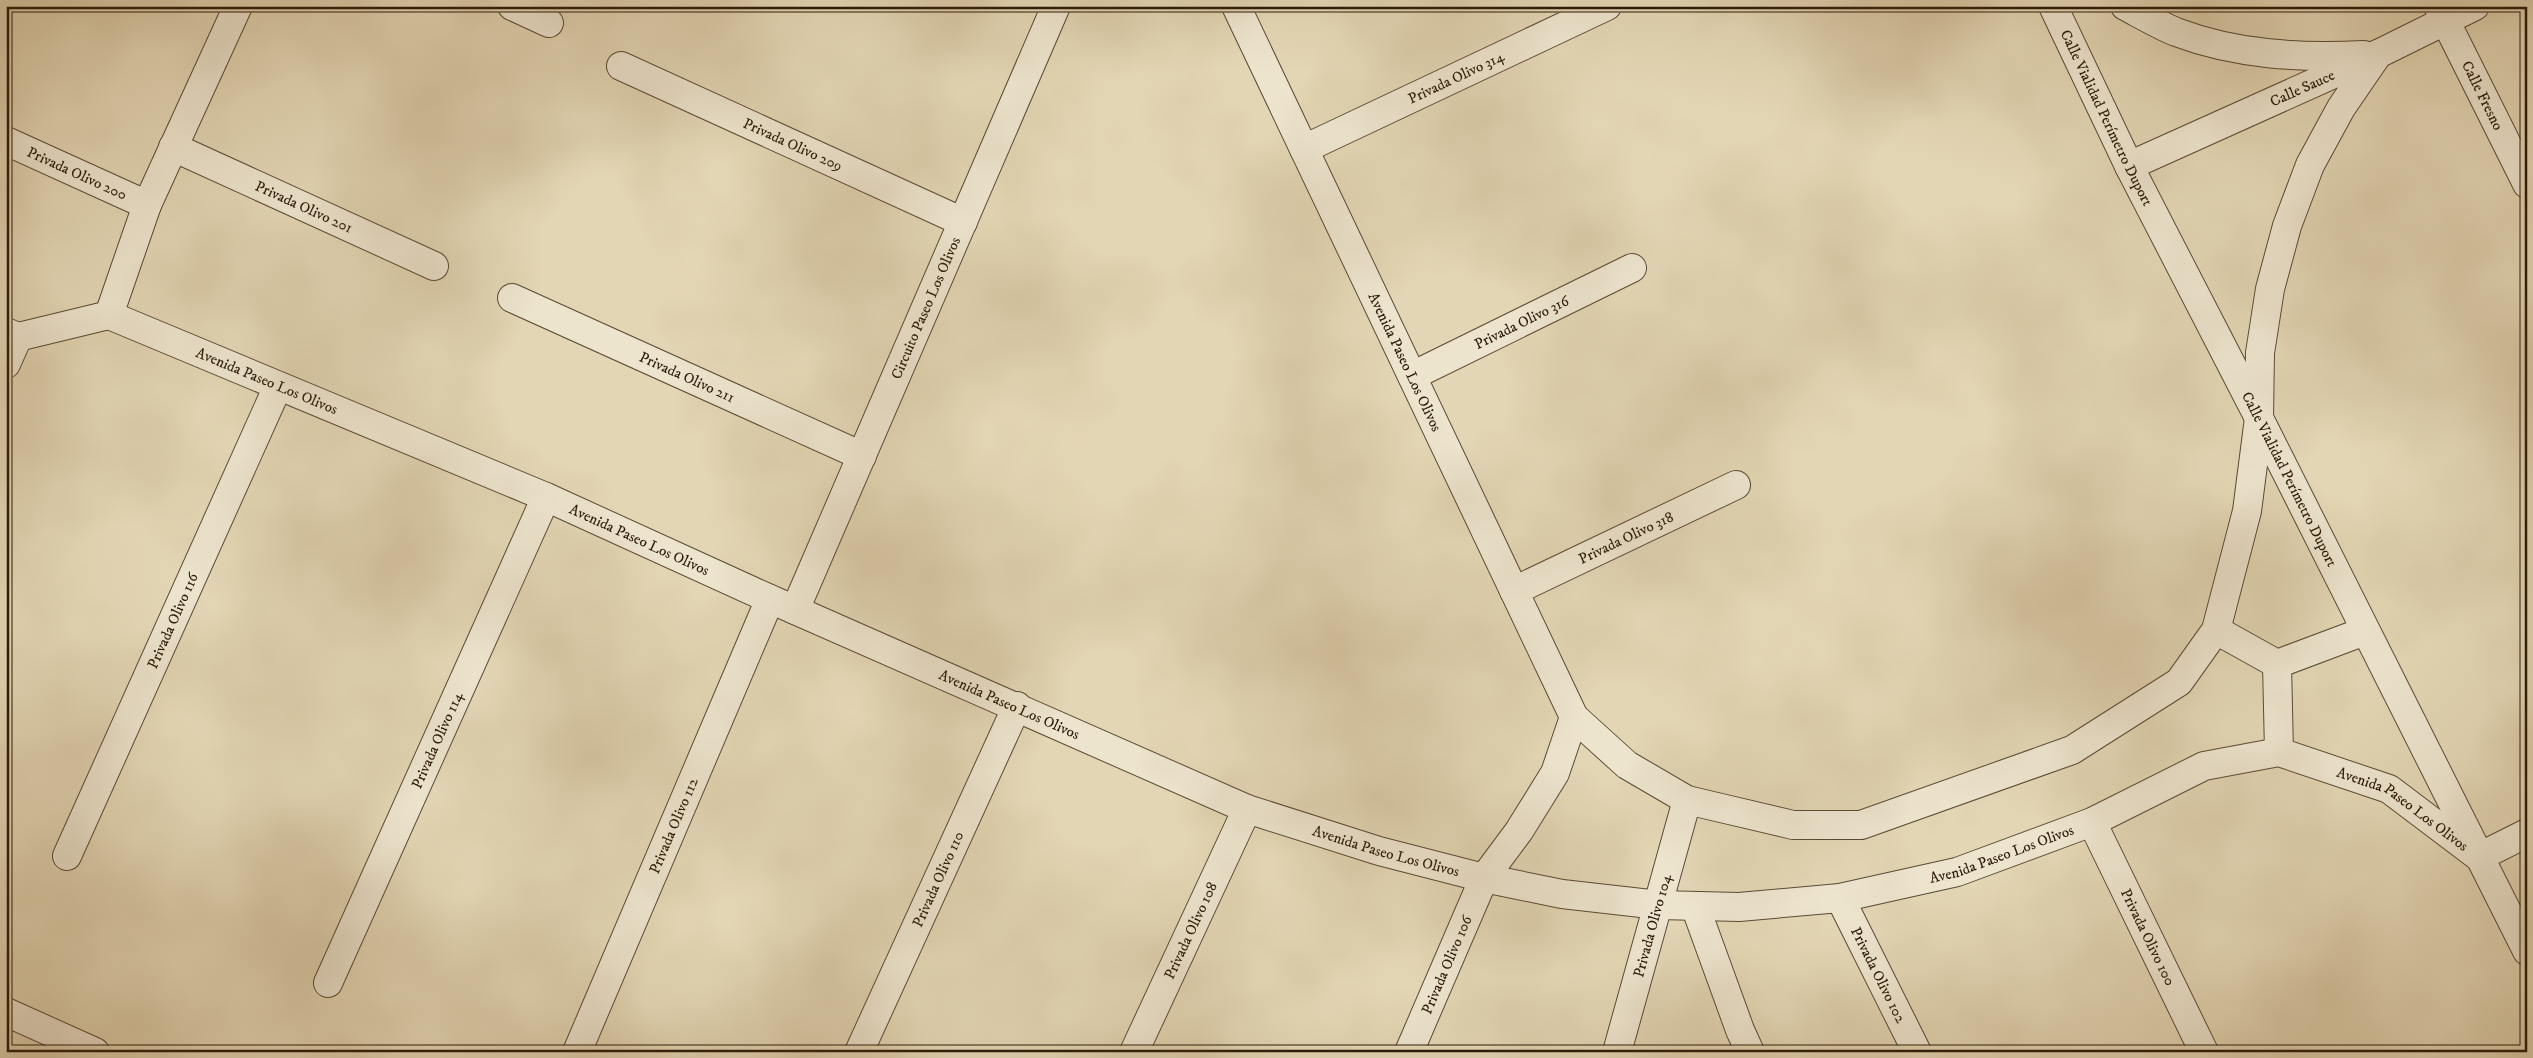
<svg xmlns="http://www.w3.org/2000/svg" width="2533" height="1058" viewBox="0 0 2533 1058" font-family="'IM FELL DW Pica',serif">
<rect width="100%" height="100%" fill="#e3d6b4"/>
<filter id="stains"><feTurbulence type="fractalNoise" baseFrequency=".004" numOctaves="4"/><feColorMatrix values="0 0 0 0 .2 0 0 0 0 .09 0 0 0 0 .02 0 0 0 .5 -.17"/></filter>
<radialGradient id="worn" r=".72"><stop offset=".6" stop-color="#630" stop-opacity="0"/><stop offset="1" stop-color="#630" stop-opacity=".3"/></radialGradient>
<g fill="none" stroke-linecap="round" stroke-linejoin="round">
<defs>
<g id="minor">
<path d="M512 6 549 23"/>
<path id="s1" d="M1236 6 1574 717 1627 765 1687 800 1793 825H1861L2072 750 2179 682 2216 630 2247 511 2259 418 2260 353 2270 289 2287 226 2310 165 2341 108 2378 54"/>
<path id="s2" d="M2053 6 2129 166 2259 418 2527 951"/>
<path d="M2125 6C2142 15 2159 25 2176 32 2237 55 2300 58 2364 55"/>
<path id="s3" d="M2438 6 2527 184"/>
<path id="s4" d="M621 66 963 222"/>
<path id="s5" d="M6 141 147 205"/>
<path id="s6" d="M173 147 434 266"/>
<path id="s7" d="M1304 149 1607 6"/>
<path id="s8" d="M2129 166 2378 54 2475 6"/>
<path id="s9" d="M512 298 862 456"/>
<path id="s10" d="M109 315 546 497 770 599 1247 809 1379 851 1484 878 1562 894 1659 905 1739 907 1840 898 1957 872 2092 822 2204 766 2279 752 2389 789 2479 857 2527 833"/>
<path d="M109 315 147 205 238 6"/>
<path d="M6 332 18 337 109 315"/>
<path d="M6 364 18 337"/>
<path id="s11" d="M1412 376 1632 268"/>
<path id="s12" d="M1514 591 1736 485"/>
<path id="s13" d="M795 610 1056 6"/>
<path d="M2216 630 2277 664 2365 631"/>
<path d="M2277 664 2279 752"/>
<path id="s14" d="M2092 822 2204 1052"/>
<path id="s15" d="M67 856 278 386"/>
<path id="s16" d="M1840 898 1917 1052"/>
<path d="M1695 906 1740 1030 1750 1052"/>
<path id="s17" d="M328 983 546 497"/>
<path d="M6 1012 95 1052"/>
<path id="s18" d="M577 1052 770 599"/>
<path id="s19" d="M859 1052 1017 706"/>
<path id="s20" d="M1134 1052 1247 809"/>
<path id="s21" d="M1409 1052 1484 878 1519 831 1555 773 1574 717"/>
<path id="s22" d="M1617 1052 1687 800"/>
</g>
</defs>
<use href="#minor" stroke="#5a4a34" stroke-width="30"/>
<use href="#minor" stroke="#ede4ce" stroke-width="28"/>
</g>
<g text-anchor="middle" stroke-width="5" stroke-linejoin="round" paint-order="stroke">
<g font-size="15" fill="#2c1b09" stroke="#ede4ce">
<text dy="5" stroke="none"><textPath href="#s7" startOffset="168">Privada Olivo 314</textPath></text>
<text dy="5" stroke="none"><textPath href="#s8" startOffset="190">Calle Sauce</textPath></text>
<text dy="5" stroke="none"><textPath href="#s3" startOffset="100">Calle Fresno</textPath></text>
<text dy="5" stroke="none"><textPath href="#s2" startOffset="124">Calle Vialidad Perímetro Duport</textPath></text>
<text dy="5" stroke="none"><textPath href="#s4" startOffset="189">Privada Olivo 209</textPath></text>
<text dy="5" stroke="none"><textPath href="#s5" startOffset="78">Privada Olivo 200</textPath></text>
<text dy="5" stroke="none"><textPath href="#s6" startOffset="144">Privada Olivo 201</textPath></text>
<text dy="5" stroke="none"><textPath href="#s13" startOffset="329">Circuito Paseo Los Olivos</textPath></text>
<text dy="5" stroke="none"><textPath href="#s11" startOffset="122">Privada Olivo 316</textPath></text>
<text dy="5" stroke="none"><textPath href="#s1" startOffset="394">Avenida Paseo Los Olivos</textPath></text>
<text dy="5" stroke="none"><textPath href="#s9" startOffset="192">Privada Olivo 211</textPath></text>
<text dy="5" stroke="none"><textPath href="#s10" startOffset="171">Avenida Paseo Los Olivos</textPath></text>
<text dy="5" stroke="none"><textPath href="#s2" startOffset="529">Calle Vialidad Perímetro Duport</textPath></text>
<text dy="5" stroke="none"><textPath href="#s12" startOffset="124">Privada Olivo 318</textPath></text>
<text dy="5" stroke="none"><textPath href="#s10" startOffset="576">Avenida Paseo Los Olivos</textPath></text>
<text dy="5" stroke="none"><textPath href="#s15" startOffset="258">Privada Olivo 116</textPath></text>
<text dy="5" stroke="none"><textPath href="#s10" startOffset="981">Avenida Paseo Los Olivos</textPath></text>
<text dy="5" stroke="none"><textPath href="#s17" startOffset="266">Privada Olivo 114</textPath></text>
<text dy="5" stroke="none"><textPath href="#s10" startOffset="2449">Avenida Paseo Los Olivos</textPath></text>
<text dy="5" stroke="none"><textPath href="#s18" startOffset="246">Privada Olivo 112</textPath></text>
<text dy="5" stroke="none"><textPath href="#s10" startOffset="1386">Avenida Paseo Los Olivos</textPath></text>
<text dy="5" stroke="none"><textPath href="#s10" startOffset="2014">Avenida Paseo Los Olivos</textPath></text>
<text dy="5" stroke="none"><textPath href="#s19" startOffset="190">Privada Olivo 110</textPath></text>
<text dy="5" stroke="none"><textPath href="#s22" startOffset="131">Privada Olivo 104</textPath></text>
<text dy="5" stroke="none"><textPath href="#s20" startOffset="134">Privada Olivo 108</textPath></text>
<text dy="5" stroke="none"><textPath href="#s14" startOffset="128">Privada Olivo 100</textPath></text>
<text dy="5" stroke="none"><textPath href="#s21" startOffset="95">Privada Olivo 106</textPath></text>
<text dy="5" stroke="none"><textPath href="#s16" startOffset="86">Privada Olivo 102</textPath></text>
</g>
</g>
<rect width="2533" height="1058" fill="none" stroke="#e3d6b4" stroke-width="25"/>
<rect x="8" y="8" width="2518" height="1043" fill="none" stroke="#2c1b09" stroke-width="2.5"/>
<rect x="12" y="12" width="2508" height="1033" fill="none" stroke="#2c1b09"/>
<rect width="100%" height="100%" filter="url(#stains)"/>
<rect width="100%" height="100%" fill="url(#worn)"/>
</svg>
